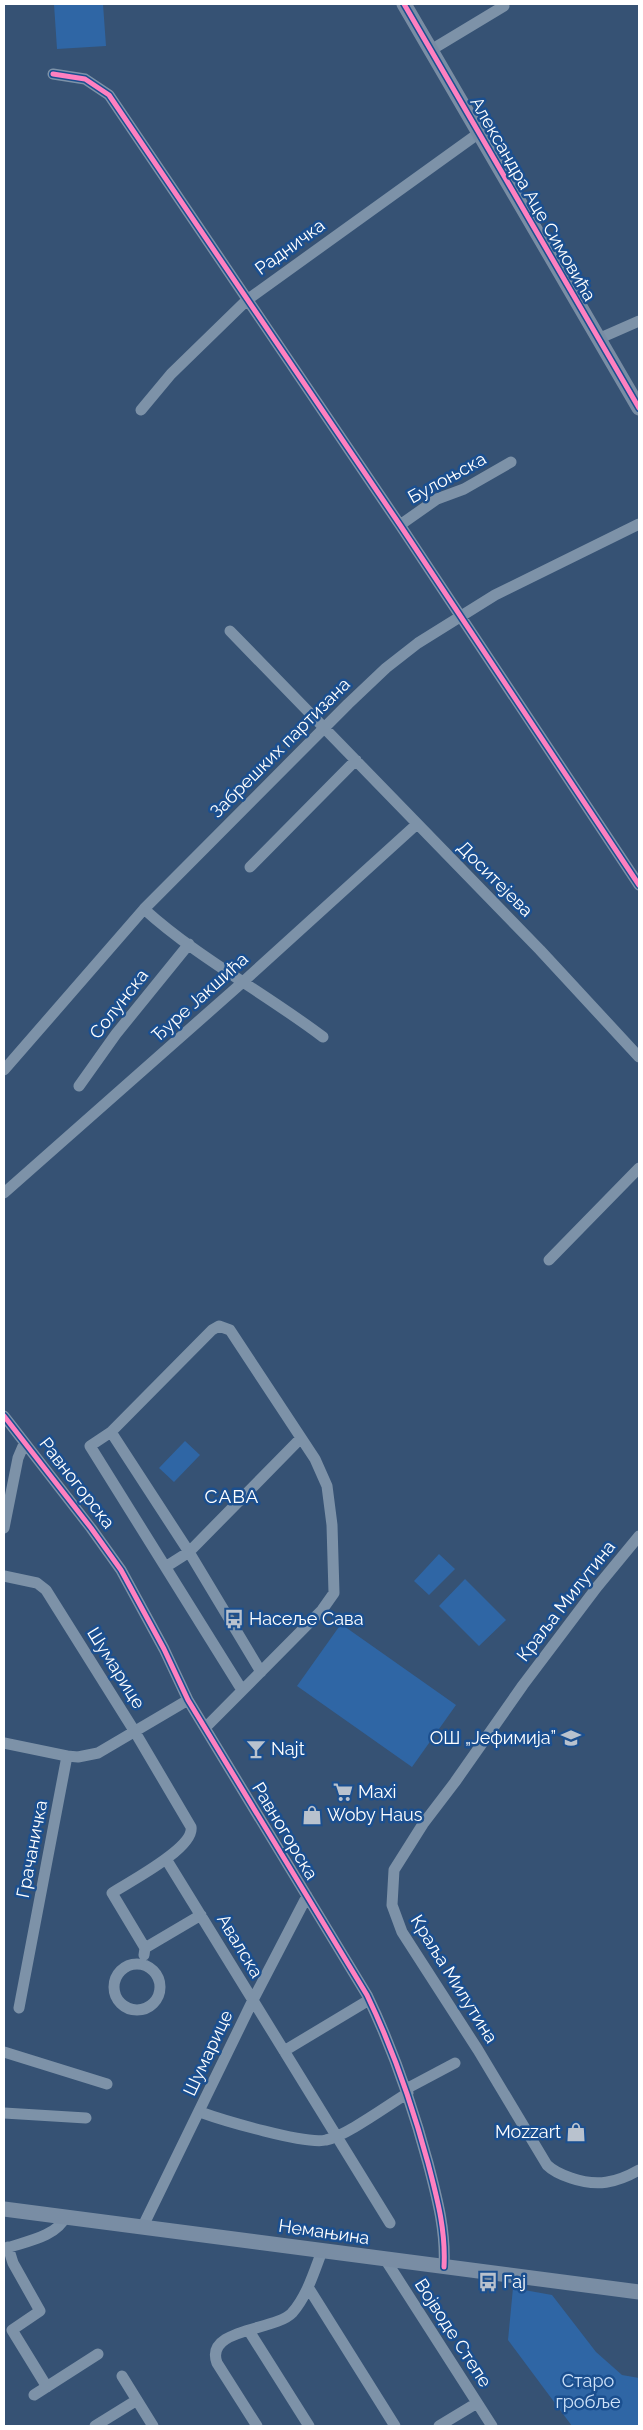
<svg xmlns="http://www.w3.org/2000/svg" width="643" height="2430" viewBox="0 0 643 2430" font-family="Raleway,sans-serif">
<rect width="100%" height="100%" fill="#365274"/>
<path fill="#2f66a5" d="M54 4H103L106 46 57 49Z
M185 1441 200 1455 174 1482 159 1468Z
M439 1554 455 1569 429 1595 414 1581Z
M465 1579 506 1620 479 1646 439 1606Z
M341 1624 456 1705 412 1767 297 1686Z
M513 2288 552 2295 596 2352 622 2375 639 2378V2426H572L508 2340Z"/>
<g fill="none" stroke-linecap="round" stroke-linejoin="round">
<path stroke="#7d92a8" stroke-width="11" d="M431 50 504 6
M53 74 85 79 109 95 400 525 639 885
M598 339 639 321
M141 410 171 374 247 300 479 133
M400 525 437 499 464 489 511 462
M230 631 540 950 639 1057
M250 867 356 760
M144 909C198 958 265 993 323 1037
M4 1070 144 909 348 704 386 668 418 643 495 595 639 524
M79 1086 116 1034 189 944
M4 1193 244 981 417 824
M549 1260 639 1168
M4 1416 91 1528 121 1570 164 1649 188 1700 367 1995C393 2049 412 2104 428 2163 437 2198 446 2230 444 2267
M111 1432 189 1552 261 1672
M4 1528 18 1458 24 1444
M639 1536 597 1587 523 1685 455 1782 423 1824 394 1870 392 1905 402 1932 478 2050 547 2165C554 2172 562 2175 571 2178 597 2187 616 2183 639 2170
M167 1566 189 1552 301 1438
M4 1576 37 1583 46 1590 135 1732 191 1827C195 1848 129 1882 112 1893L145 1948
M206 1727 322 1610 334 1593 332 1525 327 1486 315 1459 230 1330 219 1326 212 1330 111 1432 90 1446 242 1690
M4 1743 67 1756
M166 1859 390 2223
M144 1955 145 1948 201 1915
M114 1987a23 23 0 1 1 46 0a23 23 0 1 1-46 0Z
M19 2008 67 1756 78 1757 98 1753 188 1700
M284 2051 369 2000
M4 2052 107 2084
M406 2089 455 2063
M200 2112C222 2120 306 2145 326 2140 346 2136 388 2105 408 2093
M4 2113 86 2118
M143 2226 253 2000 307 1896
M8 2247 13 2263 40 2311 12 2330 47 2387
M4 2249C23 2242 57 2237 65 2217
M385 2259 492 2426
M308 2287 395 2426
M249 2331 309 2426
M122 2376 153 2426
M34 2395 98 2354
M95 2426 137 2400
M257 2426 217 2363C204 2328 275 2331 292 2313 307 2296 314 2272 322 2251
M439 2426 477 2403"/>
<path stroke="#798da4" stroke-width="15" d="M404 4 639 408
M4 2209 639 2292"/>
<defs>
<path id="cycleway" d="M404 4 639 408
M53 74 85 79 109 95 400 525 639 885
M4 1416 91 1528 121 1570 164 1649 188 1700 367 1995C393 2049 412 2104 428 2163 437 2198 446 2230 444 2267"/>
</defs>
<use href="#cycleway" stroke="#1b4f8f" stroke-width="8"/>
<use href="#cycleway" stroke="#ff80c0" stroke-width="5"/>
</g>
<defs>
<symbol id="bus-bare" viewBox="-9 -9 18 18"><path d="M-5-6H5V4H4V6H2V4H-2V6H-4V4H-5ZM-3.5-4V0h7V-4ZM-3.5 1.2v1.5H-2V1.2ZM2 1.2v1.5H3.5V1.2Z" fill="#b9c2ce" stroke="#1b4f8f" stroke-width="2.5" paint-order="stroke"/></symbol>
<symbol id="school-bare" viewBox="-9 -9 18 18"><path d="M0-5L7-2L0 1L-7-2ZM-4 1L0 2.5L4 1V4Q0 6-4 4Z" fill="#b9c2ce" stroke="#1b4f8f" stroke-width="2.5" paint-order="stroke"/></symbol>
<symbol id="bar-bare" viewBox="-9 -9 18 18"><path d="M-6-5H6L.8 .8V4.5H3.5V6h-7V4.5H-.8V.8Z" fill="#b9c2ce" stroke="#1b4f8f" stroke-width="2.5" paint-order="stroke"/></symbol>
<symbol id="supermarket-bare" viewBox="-9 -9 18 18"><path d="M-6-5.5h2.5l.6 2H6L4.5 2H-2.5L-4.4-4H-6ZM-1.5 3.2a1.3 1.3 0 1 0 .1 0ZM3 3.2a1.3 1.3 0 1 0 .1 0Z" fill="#b9c2ce" stroke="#1b4f8f" stroke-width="2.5" paint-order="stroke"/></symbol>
<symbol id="shop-bare" viewBox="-9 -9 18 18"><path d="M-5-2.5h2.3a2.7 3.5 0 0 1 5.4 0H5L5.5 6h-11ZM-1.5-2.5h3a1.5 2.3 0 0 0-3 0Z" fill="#b9c2ce" stroke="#1b4f8f" stroke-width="2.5" paint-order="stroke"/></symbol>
</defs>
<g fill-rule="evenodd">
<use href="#bus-bare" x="220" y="1605" width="28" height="28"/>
<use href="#school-bare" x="557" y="1724" width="28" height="28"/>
<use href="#bar-bare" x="242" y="1735" width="28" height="28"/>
<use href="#supermarket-bare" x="329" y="1778" width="28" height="28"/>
<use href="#shop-bare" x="298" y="1801" width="28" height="28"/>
<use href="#shop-bare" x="562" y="2118" width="28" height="28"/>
<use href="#bus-bare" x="474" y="2268" width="28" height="28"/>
</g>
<g text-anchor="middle" stroke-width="5" stroke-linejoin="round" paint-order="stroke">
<g font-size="18" fill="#fff" stroke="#1b4f8f">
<text transform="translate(533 199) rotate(60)" y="6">Александра Аце Симовића</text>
<text transform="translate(290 247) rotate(-36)" y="6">Радничка</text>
<text transform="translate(447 478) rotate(-29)" y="6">Булоњска</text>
<text transform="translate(280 748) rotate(-45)" y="6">Забрешких партизана</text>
<text transform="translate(495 879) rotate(45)" y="6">Доситејева</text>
<text transform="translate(200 997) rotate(-42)" y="6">Ђуре Јакшића</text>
<text transform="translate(119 1004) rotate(-52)" y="6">Солунска</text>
<text transform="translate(77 1483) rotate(52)" y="6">Равногорска</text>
<text transform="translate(566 1601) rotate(-52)" y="6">Краља Милутина</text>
<text transform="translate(116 1668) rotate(58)" y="6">Шумарице</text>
<text transform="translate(285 1831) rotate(59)" y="6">Равногорска</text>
<text transform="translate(32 1849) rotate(-79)" y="6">Грачаничка</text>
<text transform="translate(240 1946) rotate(59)" y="6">Авалска</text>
<text transform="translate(454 1979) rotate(58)" y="6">Краља Милутина</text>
<text transform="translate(208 2053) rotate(-65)" y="6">Шумарице</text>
<text transform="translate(324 2232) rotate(8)" y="6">Немањина</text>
<text transform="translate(453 2333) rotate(57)" y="6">Војводе Степе</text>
</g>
<g font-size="18" fill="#fff" stroke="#1b4f8f" text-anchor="start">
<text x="249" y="1625">Насеље Сава</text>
<text x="556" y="1744" text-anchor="end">ОШ „Јефимија”</text>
<text x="271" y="1755">Najt</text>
<text x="358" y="1798">Maxi</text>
<text x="327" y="1821">Woby Haus</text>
<text x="561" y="2138" text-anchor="end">Mozzart</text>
<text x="503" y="2288">Гај</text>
</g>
<g font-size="18" fill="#cfe3fa" stroke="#1b4f8f">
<text x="588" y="2387">Старо<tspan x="588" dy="21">гробље</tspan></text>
</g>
<g font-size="19" letter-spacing="1" fill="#fff" stroke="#1b4f8f">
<text x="232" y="1503">САВА</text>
</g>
</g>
<rect width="643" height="2430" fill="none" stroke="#ffffff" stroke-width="10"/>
</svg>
